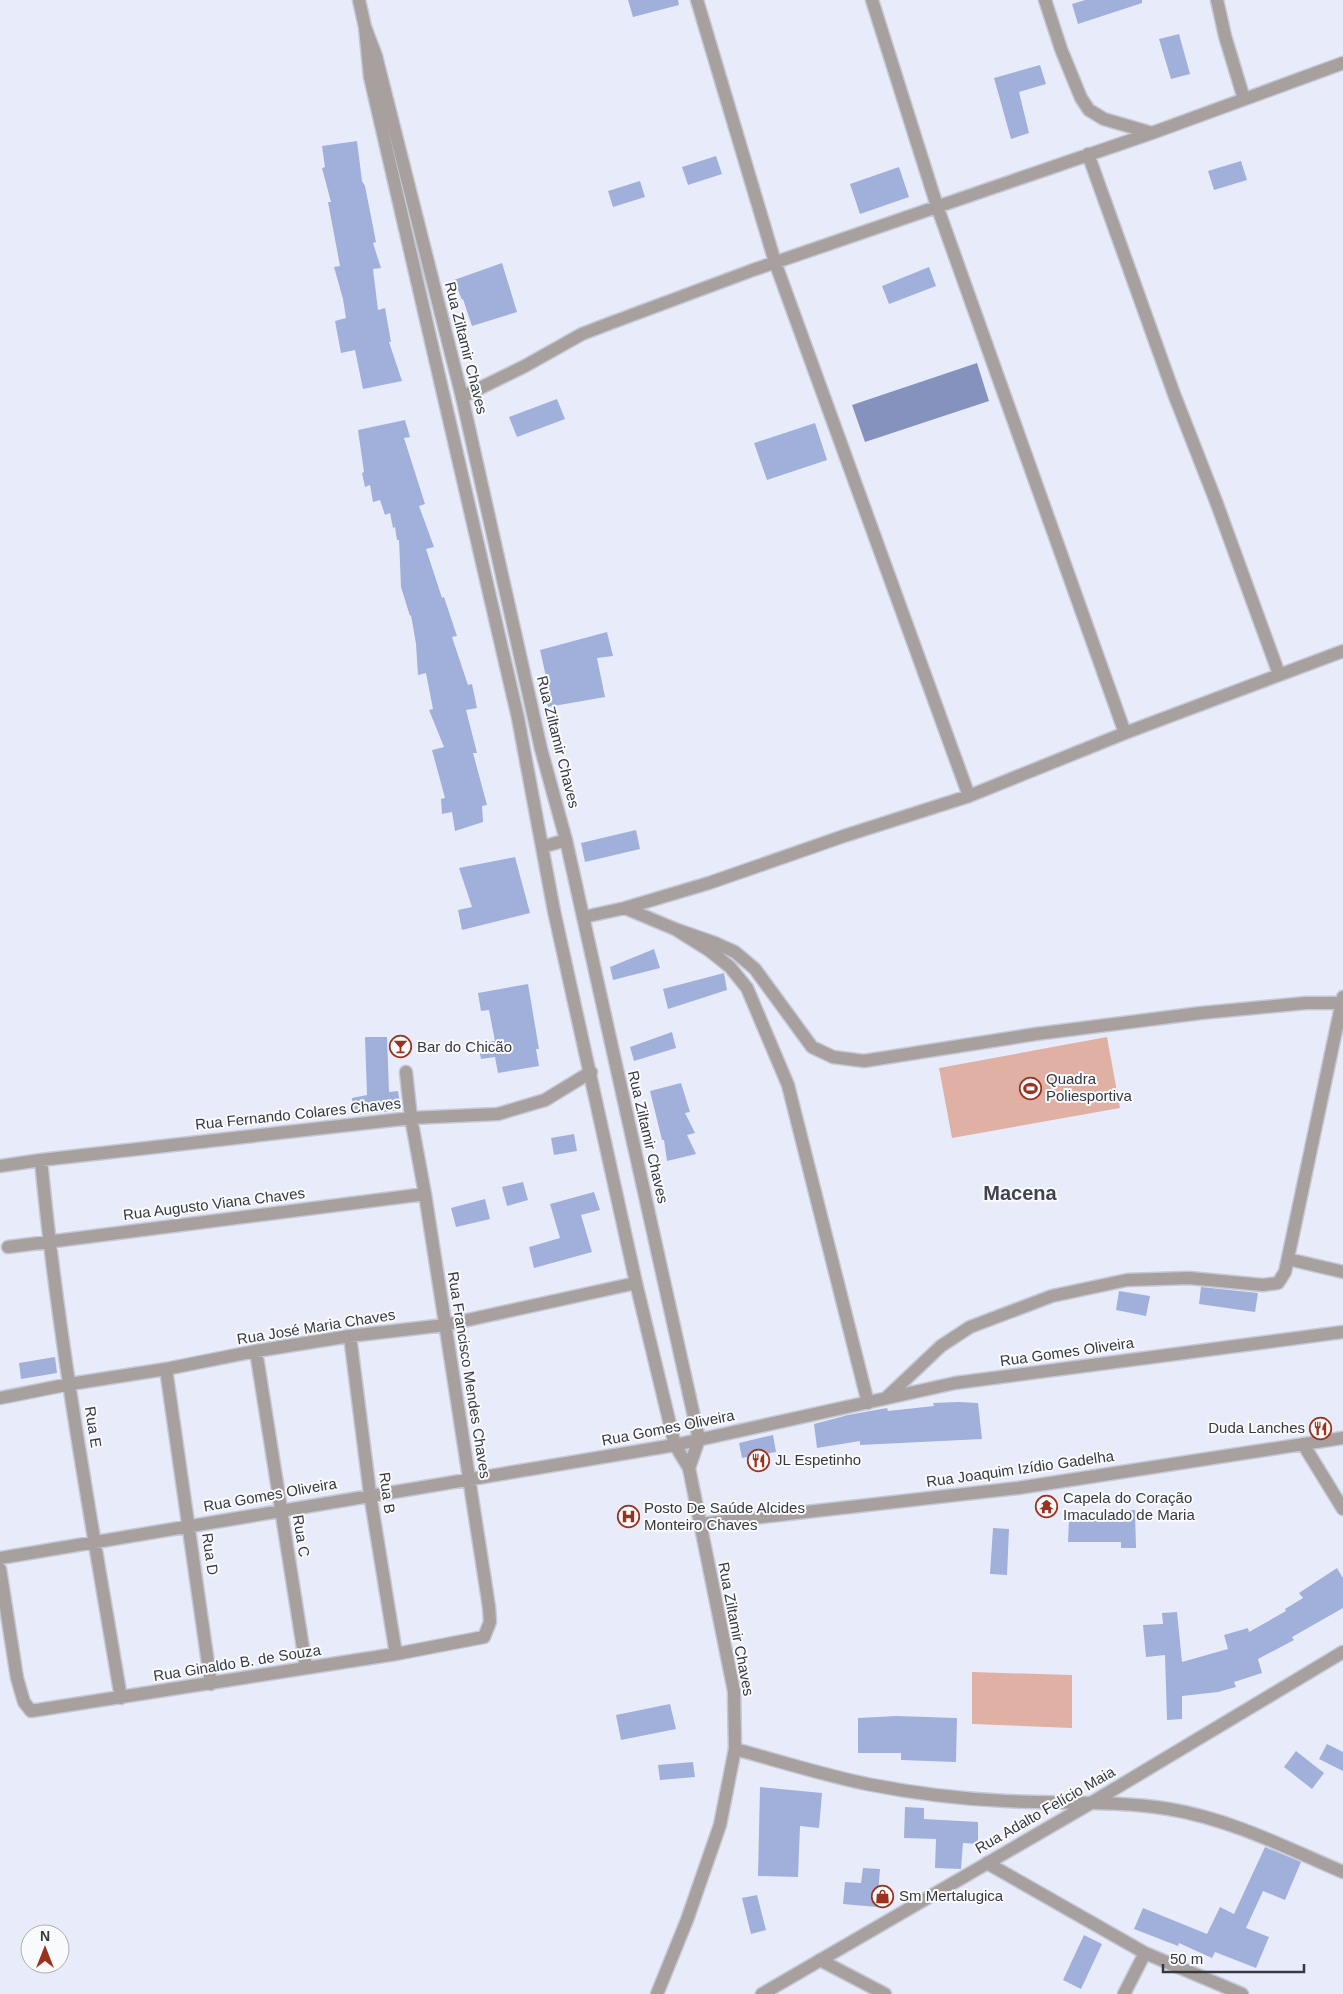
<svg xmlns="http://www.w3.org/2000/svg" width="1343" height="1994" viewBox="0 0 1343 1994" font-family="Arial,sans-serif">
<rect width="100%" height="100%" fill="#e8ecfa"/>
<path fill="#e1b0a5" d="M1107 1037 1120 1108 952 1138 939 1068Z
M972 1672 1072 1675V1728L972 1724Z"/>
<path fill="#8592bd" d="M977 363 989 401 865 442 852 405Z"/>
<path fill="#a1afdb" d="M628 0H678L679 5 633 17Z
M1085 0H1142V3L1078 24 1072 4Z
M1179 34 1190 74 1171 79 1159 39Z
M1040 65 1046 84 1019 92 1029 133 1011 139 994 78Z
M357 141 362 181 365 186 376 242 373 243 381 268 373 269 378 310 385 308 391 342H389L402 381 363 389 355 350 341 353 335 321 346 318 343 299 334 267 340 266 328 202H331L322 168 325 167 322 146Z
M716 156 722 174 688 185 682 167Z
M1241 161 1247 180 1214 190 1208 171Z
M899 167 909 197 860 214 850 184Z
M640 181 645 197 613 207 608 191Z
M502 263 517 312 472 326 463 299 462 300 454 280Z
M929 267 936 286 889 304 882 286Z
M557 399 565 419 517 437 509 417Z
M405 420 410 437 404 438 425 504 419 506 434 547 426 549 442 598 444 597 457 636 452 637 468 685 472 684 477 708 466 710 477 753H473L487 805 482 806 483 822 455 831 452 812 442 814 441 799 445 798 432 750 444 747 429 710 433 709 426 673 418 675 416 644 411 615 410 616 401 587 399 540H397L395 527 393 528 390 513 385 515 380 500 373 502 370 485 365 487 362 473 364 472 358 430Z
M815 423 827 460 767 480 754 443Z
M607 632 613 656 597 658 605 697 548 707 545 691 549 690 540 650Z
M636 830 640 849 585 862 581 843Z
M515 857 530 913 462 930 458 910 472 907 459 868Z
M654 949 660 968 613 980 610 967Z
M724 973 727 990 668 1009 663 989Z
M528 984 539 1049H536L539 1066 498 1073 495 1057 481 1059 478 1044 495 1041 489 1010 481 1011 478 993Z
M672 1032 676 1048 634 1061 630 1047Z
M365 1037H387L389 1092 398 1091 401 1110 353 1115 352 1098 367 1095Z
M681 1083 690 1112 685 1113 695 1133 687 1135 696 1154 667 1161 664 1140H662L650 1091Z
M574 1134 577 1151 554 1155 551 1138Z
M523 1182 528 1200 507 1206 502 1187Z
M594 1192 600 1210 581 1215 592 1252 534 1268 529 1247 560 1238 550 1204Z
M485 1199 490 1219 456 1227 451 1208Z
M1201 1287 1258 1293 1255 1312 1199 1304Z
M1119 1291 1150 1296 1146 1316 1116 1310Z
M55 1357 57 1373 21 1379 19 1363Z
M958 1402 978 1403 982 1439 860 1445V1441L817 1448 814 1424 848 1415 887 1408 888 1411 934 1406 933 1403Z
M773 1435 776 1452 742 1458 739 1443Z
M1135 1510 1136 1548H1121V1542H1068L1069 1520H1120V1511Z
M993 1528 1009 1529 1007 1575 990 1574Z
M1337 1568 1343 1578V1608L1292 1637 1294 1640 1258 1659 1262 1673 1234 1682 1236 1687 1218 1692 1182 1696V1719L1167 1720 1165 1655 1146 1657 1143 1625 1163 1624 1162 1613 1177 1612 1182 1662 1228 1649 1224 1635 1248 1628 1249 1632 1286 1611 1285 1609 1303 1598 1299 1593Z
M670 1704 676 1729 621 1740 616 1715Z
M897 1716 957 1718 956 1762 901 1760V1753H858V1718Z
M1327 1744 1343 1752V1771L1319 1759Z
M1296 1751 1324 1773 1312 1789 1284 1767Z
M693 1762 695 1777 660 1780 658 1765Z
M760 1787 822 1793 819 1828 800 1826 798 1877 758 1876Z
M905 1807 924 1808V1819L978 1822V1844L963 1843 961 1869 935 1868 936 1839 904 1838Z
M1265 1847 1301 1862 1285 1900 1263 1891 1246 1928 1269 1937 1256 1968 1215 1952 1212 1958 1179 1943 1178 1946 1134 1929 1143 1908 1207 1934 1220 1907 1234 1914Z
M863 1868 880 1869 877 1907 843 1904 845 1882 861 1883Z
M757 1895 766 1930 751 1934 742 1898Z
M1084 1935 1102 1944 1081 1989 1063 1980Z"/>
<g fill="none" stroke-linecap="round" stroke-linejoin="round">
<defs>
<path id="minor" d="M697 0 775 262 969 796
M872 0 937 206 1125 733
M1045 0 1061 49 1081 98 1089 110 1104 119 1152 133
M1217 0 1225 36 1244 99
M1088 154 1174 394 1217 504 1279 674
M462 397 525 366 582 334 608 324 753 270 1152 133 1343 63
M625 908 675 929 710 951 730 967 747 988 788 1085 868 1403
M584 917 625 908 709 883 844 836 969 796 1125 733 1343 651
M675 929 715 943 735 952 755 969 812 1047 833 1057 864 1061 1036 1034 1201 1013 1306 1003H1341
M41 1160C58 1340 91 1519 121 1698
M0 1166 41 1160 411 1118 498 1114 545 1100 591 1072
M8 1247 425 1194
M1288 1259 1343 1272
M350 1336 370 1494 396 1654
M256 1351 306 1667
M166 1369 211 1684
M0 1398 70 1384 166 1369 256 1351 350 1336 445 1325 636 1283
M886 1398 941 1346 970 1327 1052 1296 1127 1280 1189 1278 1263 1285 1278 1283 1285 1272 1343 997
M1303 1444 1343 1509
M700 1524 1018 1488 1343 1438
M0 1558 675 1445 955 1383 1343 1332
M0 1569 17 1678 24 1702 31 1711 396 1654 484 1637 490 1622 489 1607 425 1194 411 1118 406 1072
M735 1749C779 1761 823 1775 867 1784 912 1793 960 1799 1006 1801 1060 1804 1115 1800 1169 1809 1230 1819 1287 1848 1343 1872
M987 1863 1145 1953 1242 1994
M820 1960 885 1994
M1124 1994 1145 1953"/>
<path id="tertiary" d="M359 0 365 27 376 56 462 397 541 749 566 840 699 1439 689 1468
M365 27 370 77 518 718 554 911 636 1283 675 1445 689 1468 734 1691 735 1749 720 1825 687 1920 657 1994
M542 847 566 840
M762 1994 1091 1803 1343 1652"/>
</defs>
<use href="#minor" stroke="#c5c8d5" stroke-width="15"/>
<use href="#tertiary" stroke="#c5c8d5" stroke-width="15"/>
<use href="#minor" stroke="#a7a09e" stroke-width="12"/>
<use href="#tertiary" stroke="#a7a09e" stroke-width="12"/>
</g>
<defs>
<symbol id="bar-ring" viewBox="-11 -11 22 22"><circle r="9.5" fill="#f9fafc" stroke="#9b321d" stroke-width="1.5"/><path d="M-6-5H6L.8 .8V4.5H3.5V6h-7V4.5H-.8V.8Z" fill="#9b321d"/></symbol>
<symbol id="stadium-ring" viewBox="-11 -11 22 22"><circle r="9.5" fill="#f9fafc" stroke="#9b321d" stroke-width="1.5"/><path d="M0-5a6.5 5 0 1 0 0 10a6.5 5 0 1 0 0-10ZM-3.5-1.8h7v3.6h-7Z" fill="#9b321d"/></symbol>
<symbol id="restaurant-ring" viewBox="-11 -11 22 22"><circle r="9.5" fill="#f9fafc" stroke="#9b321d" stroke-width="1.5"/><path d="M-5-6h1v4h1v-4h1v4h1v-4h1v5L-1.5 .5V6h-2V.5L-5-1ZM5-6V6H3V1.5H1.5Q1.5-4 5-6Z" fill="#9b321d"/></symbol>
<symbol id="temple-ring" viewBox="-11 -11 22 22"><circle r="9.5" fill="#f9fafc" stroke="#9b321d" stroke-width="1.5"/><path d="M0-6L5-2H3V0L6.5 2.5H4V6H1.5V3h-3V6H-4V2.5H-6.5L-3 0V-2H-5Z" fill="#9b321d"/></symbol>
<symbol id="hospital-ring" viewBox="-11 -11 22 22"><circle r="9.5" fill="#f9fafc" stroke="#9b321d" stroke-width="1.5"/><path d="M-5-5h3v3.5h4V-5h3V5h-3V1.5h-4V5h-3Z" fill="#9b321d"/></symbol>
<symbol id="shop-ring" viewBox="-11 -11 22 22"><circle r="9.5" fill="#f9fafc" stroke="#9b321d" stroke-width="1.5"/><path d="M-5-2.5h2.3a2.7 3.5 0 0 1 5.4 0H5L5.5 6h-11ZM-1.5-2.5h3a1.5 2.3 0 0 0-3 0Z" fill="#9b321d"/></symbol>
</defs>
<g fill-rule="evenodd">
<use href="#bar-ring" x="388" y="1034" width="25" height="25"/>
<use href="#stadium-ring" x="1018" y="1076" width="25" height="25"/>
<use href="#restaurant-ring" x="1308" y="1416" width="25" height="25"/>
<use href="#restaurant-ring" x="746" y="1448" width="25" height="25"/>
<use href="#temple-ring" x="1034" y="1494" width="25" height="25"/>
<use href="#hospital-ring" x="616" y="1504" width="25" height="25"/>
<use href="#shop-ring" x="870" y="1884" width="25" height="25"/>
</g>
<g text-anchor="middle" stroke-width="4" stroke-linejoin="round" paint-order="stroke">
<g font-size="15" fill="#38393f" stroke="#f9fafc">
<text transform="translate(466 348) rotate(76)" y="5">Rua Ziltamir Chaves</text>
<text transform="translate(558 742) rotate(76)" y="5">Rua Ziltamir Chaves</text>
<text transform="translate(298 1114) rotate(-6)" y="5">Rua Fernando Colares Chaves</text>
<text transform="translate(648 1137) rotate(77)" y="5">Rua Ziltamir Chaves</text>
<text transform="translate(214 1204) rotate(-7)" y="5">Rua Augusto Viana Chaves</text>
<text transform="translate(316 1327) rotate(-9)" y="5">Rua José Maria Chaves</text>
<text transform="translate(1067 1352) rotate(-8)" y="5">Rua Gomes Oliveira</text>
<text transform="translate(469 1375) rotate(81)" y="5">Rua Francisco Mendes Chaves</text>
<text transform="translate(93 1427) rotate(81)" y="5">Rua E</text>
<text transform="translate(668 1428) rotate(-11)" y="5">Rua Gomes Oliveira</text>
<text transform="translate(1020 1469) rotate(-8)" y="5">Rua Joaquim Izídio Gadelha</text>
<text transform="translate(387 1493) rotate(82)" y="5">Rua B</text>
<text transform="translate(270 1495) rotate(-10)" y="5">Rua Gomes Oliveira</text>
<text transform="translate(301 1536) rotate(81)" y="5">Rua C</text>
<text transform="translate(210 1554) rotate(82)" y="5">Rua D</text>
<text transform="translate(736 1629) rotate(79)" y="5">Rua Ziltamir Chaves</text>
<text transform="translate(237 1663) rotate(-9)" y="5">Rua Ginaldo B. de Souza</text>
<text transform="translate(1045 1810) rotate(-30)" y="5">Rua Adalto Felício Maia</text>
</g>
<g font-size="15" fill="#38393f" stroke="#f9fafc" text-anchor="start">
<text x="417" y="1052">Bar do Chicão</text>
<text x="1046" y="1084">Quadra<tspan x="1046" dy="17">Poliesportiva</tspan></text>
<text x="1305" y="1433" text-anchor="end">Duda Lanches</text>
<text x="775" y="1465">JL Espetinho</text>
<text x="1063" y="1503">Capela do Coração<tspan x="1063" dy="17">Imaculado de Maria</tspan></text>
<text x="644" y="1513">Posto De Saúde Alcides<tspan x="644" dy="17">Monteiro Chaves</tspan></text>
<text x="899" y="1901">Sm Mertalugica</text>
</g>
<g font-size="20" font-weight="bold" fill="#41444f" stroke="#f9fafc">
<text x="1020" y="1200">Macena</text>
</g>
</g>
<g transform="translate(45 1949)"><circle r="24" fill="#f9fafc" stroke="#acadb0"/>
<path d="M0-4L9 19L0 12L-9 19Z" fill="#9b321d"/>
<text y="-8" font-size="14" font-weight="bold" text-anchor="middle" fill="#38393f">N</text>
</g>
<path d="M1163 1964v8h141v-8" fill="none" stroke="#38393f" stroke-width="2.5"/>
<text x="1170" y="1964" font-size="15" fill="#38393f" stroke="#f9fafc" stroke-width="4" paint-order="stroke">50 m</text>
</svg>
